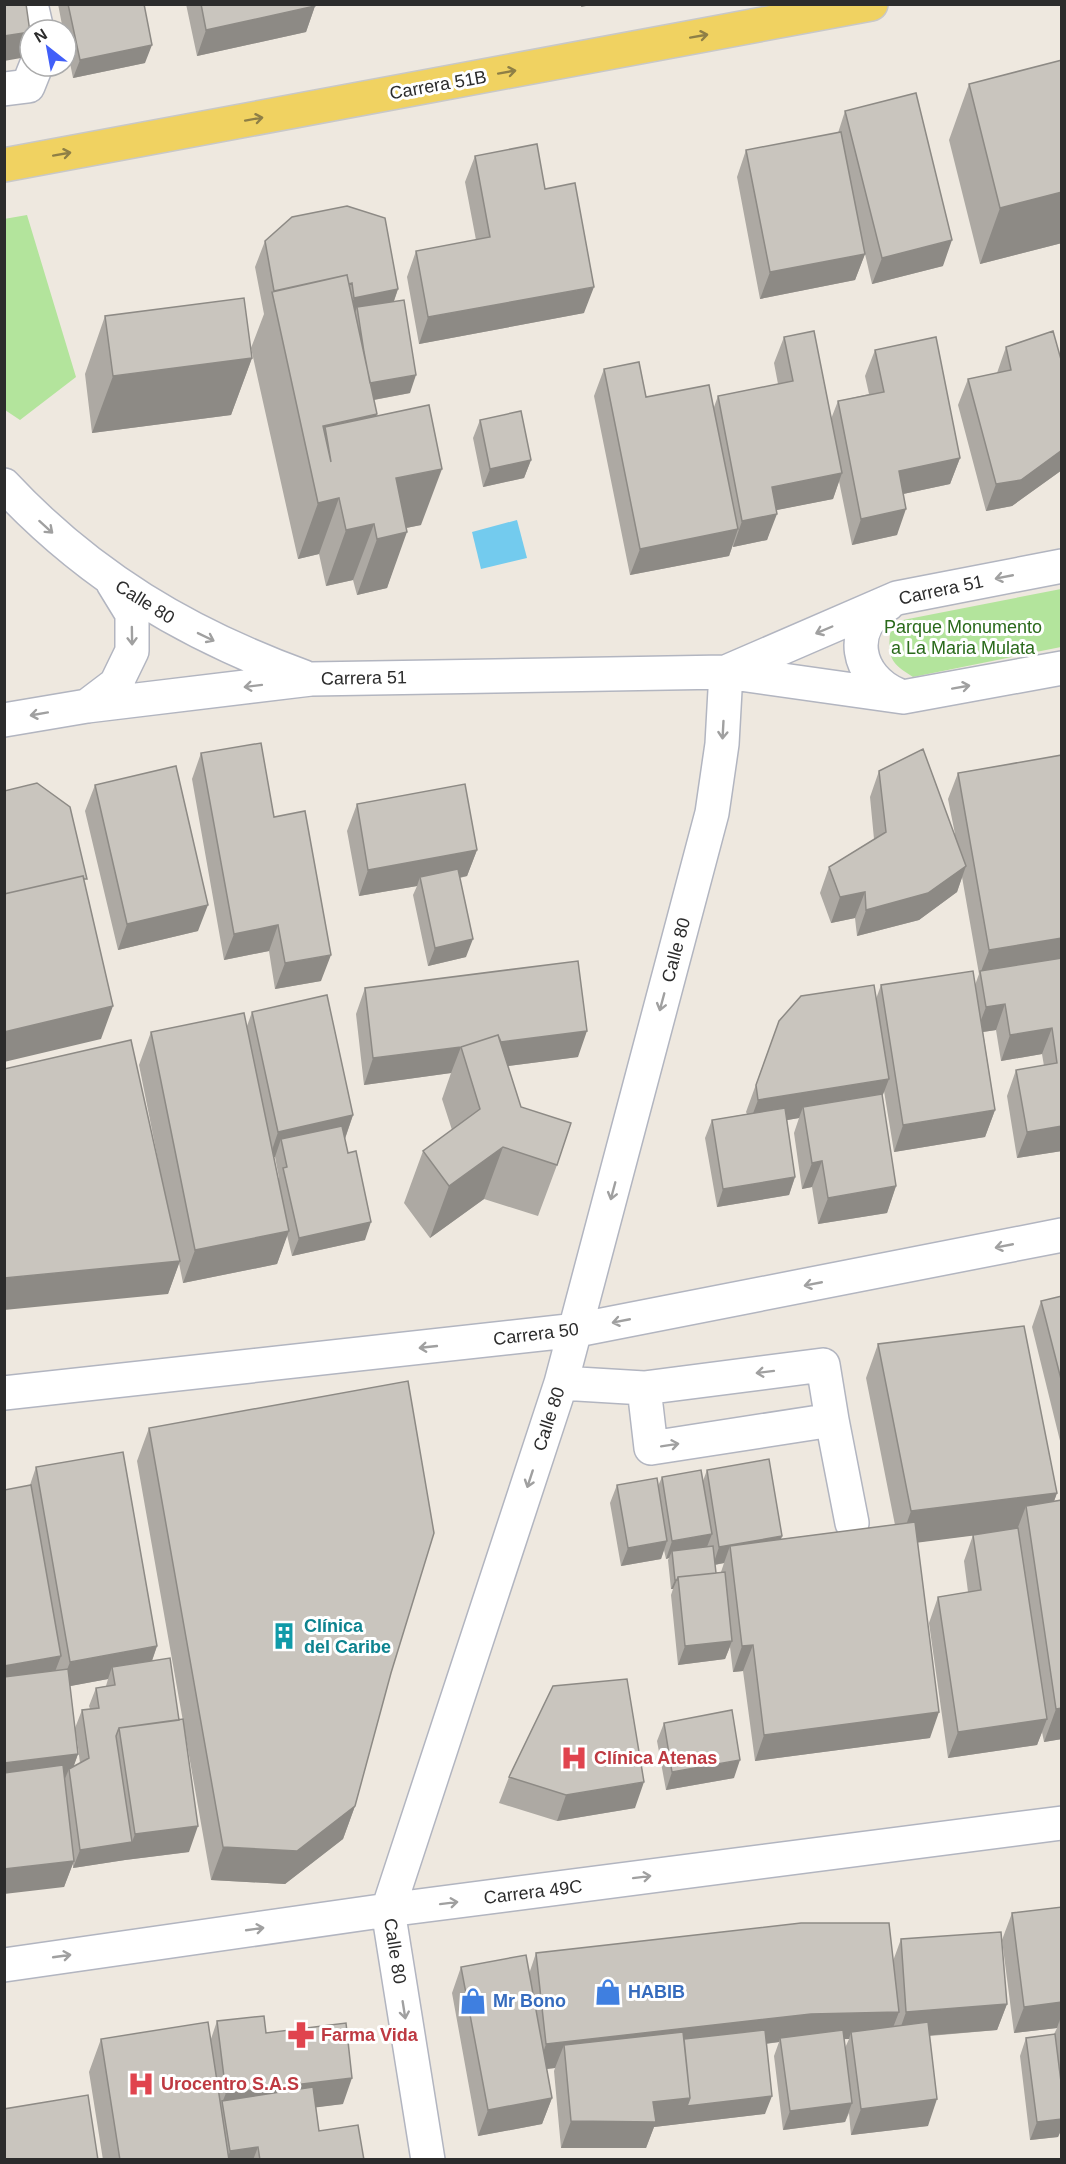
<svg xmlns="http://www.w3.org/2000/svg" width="1066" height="2164" viewBox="0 0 1066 2164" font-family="Arial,sans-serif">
<rect width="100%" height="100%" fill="#eee8df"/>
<path fill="#b3e49c" d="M27 215 76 377 20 420 5 410 4 219Z
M1061 589V647L913 677C891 663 888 659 890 633L903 620Z"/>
<path fill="#73cbee" d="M517 520 527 558 481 569 472 532Z"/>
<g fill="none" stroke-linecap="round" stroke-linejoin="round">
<defs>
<path id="minor" d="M31 4 37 30
M4 89 28 86 36 66
M4 485C90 577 187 634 304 677
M888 604C846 627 856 678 898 695
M726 672 897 598 1062 566
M87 706 116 684 132 651V614L113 583
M4 720 87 706 311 679 726 672 903 697 1062 668
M561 1383 644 1388 823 1365 832 1420 651 1448 644 1388
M4 1393 577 1330 1062 1235
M832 1420 852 1523
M4 1965 388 1910 1062 1823
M428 2160 388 1910 561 1383 712 813 722 744 726 672"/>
<path id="major" d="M4 165 871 4"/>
</defs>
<use href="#minor" stroke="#b2b5c0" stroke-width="36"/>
<use href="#major" stroke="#c8c8c8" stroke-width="36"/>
<use href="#minor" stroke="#fff" stroke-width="33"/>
<use href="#major" stroke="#f0d261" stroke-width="33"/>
</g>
<path fill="#ada9a3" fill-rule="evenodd" d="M58 4H144L145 63 73 78 66 43V30H63Z
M186 4H315V6L306 32 197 56Z
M1062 60V243L980 264 949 140 969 84Z
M845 111 943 266 872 284 865 254 855 280 760 299 737 177 746 150 838 133Z
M475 156 584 313 419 344 407 277 416 251 476 240 465 182Z
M265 241 398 289 394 301 410 393 374 400 377 414 376 417 421 525 406 528 387 588 357 595 353 580 326 586 319 554 298 559 251 348 264 314 255 267Z
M105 316 252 358 231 415 92 433 85 374Z
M784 337 831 419 838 401 869 394 865 376 875 350 960 458 950 484 903 494 897 535 852 545 839 481 833 499 776 510 767 540 733 547V545L729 556 630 575 594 396 604 369 646 397 714 407 718 396 778 384 774 363Z
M1006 347 1062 363V470L1012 506 986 511 958 405 968 379 997 373Z
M480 420 531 460 524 478 483 487 473 438Z
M201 753 321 981 275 989 269 951 224 960 192 779Z
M1062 755V1151L1017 1158 1007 1096 1016 1070 1044 1066 1042 1054 1001 1061 996 1030 983 1032 995 1110 985 1137 894 1152 884 1091 882 1096 896 1186 887 1213 818 1224 812 1187 802 1189 794 1133 799 1118 787 1120 795 1177 789 1195 717 1207 705 1138 712 1120 747 1114 746 1112 779 1021 876 999 881 985H975L979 974 962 877 957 892 919 920 857 936 855 918 831 923 820 893 829 867 874 839 870 797 879 771 955 834 948 799 958 773Z
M95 785 198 931 118 950 85 811Z
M357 804 477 850 467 876 460 878 466 957 428 966 413 895 417 886 359 896 347 831Z
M365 988 578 1057 508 1066 521 1107 557 1165 538 1216 484 1199 430 1238 404 1203 423 1151 452 1130 442 1099 451 1073 364 1085 356 1014Z
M252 1012 353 1115 345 1139 365 1240 292 1256 287 1235 277 1264 183 1283 179 1263 168 1294 159 1165 139 1065 151 1032 247 1026ZM274 1157H275L279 1178 278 1181Z
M1062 1296V1449L1032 1327 1041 1301Z
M878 1344 1057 1493 1054 1501 1062 1500V1739L1044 1742 1042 1732 1037 1745 948 1758 929 1623 938 1597 968 1592 964 1561 973 1535 918 1542 930 1738 755 1761 743 1671 733 1672 730 1647 725 1659 678 1665 671 1595 673 1589H671L668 1560 669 1558 666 1559 664 1550 661 1559 621 1566 610 1503 617 1485 658 1486 662 1477 703 1481 707 1470 782 1536 781 1539 895 1525 866 1378ZM724 1563 721 1572 716 1573 715 1565Z
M149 1428 391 1673 355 1806 343 1839 285 1884 211 1880 137 1461Z
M36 1467 157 1646 152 1661 189 1852 125 1860 73 1868V1863L64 1887 30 1485ZM108 1679 106 1686 96 1688 89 1706 90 1709 82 1710 75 1728 70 1686ZM76 1732 80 1763 73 1767 78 1754Z
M664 1723 734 1778 666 1790 657 1741Z
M509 1777 635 1808 557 1821 499 1803Z
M1062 1907V2128L1058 2137 1030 2140 1020 2056 1026 2038 1054 2034 1057 2028 1014 2033 1002 1940 1012 1913Z
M901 1939 1007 2004 997 2030 930 2036 928 2126 851 2135 849 2113 845 2122 783 2130 774 2056 779 2042 766 2044 765 2114 654 2127 646 2148H561L554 2071 555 2068 546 2069 552 2098 542 2124 478 2136 452 1993 461 1967 529 1974 536 1953 893 1961ZM844 2039H849L845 2048Z
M217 2021 266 2033 343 2104 316 2107 319 2131 364 2160H103L89 2072 101 2039H211Z"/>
<path fill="#8d8a85" d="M582 4H596L581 7Z
M315 6 306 32 197 56 206 30Z
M30 32 21 58 4 61V36Z
M152 45 145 63 73 78 80 60Z
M1062 186V243L980 264 1000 208Z
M952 240 943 266 872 284 882 258Z
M865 254 855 280 760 299 770 272Z
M594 287 584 313 419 344 428 317Z
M398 289 389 315 357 307 351 323 344 324 354 298Z
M252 358 231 415 92 433 113 376Z
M416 375 410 393 362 402 369 383Z
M377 414 357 470 331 462 325 427 310 467 323 426Z
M1062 450V470L1012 506 986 511 996 484Z
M960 458 950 484 889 497 899 471Z
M531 460 524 478 483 487 490 469Z
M442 469 421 525 376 534 396 478Z
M842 473 833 499 762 513 772 487Z
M339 498 319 554 298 559 318 503Z
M906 509 897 535 852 545 861 519Z
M777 514 767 540 733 547 742 521Z
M374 524 353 580 326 586 346 530Z
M738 529 729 556 630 575 640 549Z
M407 532 387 588 357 595 377 539Z
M477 850 467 876 421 885 420 877 417 886 359 896 368 870Z
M966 866 957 892 919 920 857 936 866 910Z
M865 892 855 918 831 923 840 897Z
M208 905 198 931 118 950 127 924Z
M278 925 269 951 224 960 234 934Z
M1062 938V962L980 974 989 950Z
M473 939 466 957 428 966 435 948Z
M331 955 321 981 275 989 285 963Z
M1005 1004 996 1030 976 1033 986 1007Z
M113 1006 101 1039 4 1062V1032Z
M1052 1028 1042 1054 1001 1061 1010 1035Z
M587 1031 578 1057 469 1071 461 1047Z
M461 1047 451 1073 364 1085 373 1058Z
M889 1079 879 1105 803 1107 799 1118 748 1127 758 1100Z
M995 1110 985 1137 894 1152 903 1125Z
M353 1115 344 1141 281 1139 275 1157 269 1159 278 1132Z
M1062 1126V1151L1017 1158 1027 1132Z
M503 1147 484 1199 430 1238 449 1186Z
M822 1161 812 1187 802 1189 812 1163Z
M795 1177 789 1195 717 1207 723 1189Z
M896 1186 887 1213 818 1224 828 1198Z
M371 1222 365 1240 292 1256 299 1238Z
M289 1231 277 1264 183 1283 195 1250Z
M180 1261 168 1294 4 1310V1278Z
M1057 1493 1045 1526 1026 1506 1017 1530 899 1545 911 1511Z
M712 1534 705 1552 672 1551 669 1558 666 1559 672 1541Z
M782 1536 776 1554 730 1546 724 1563 713 1565 719 1547Z
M667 1541 661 1559 621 1566 628 1548Z
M675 1580H677L673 1589H671Z
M732 1641 725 1659 678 1665 685 1646Z
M753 1645 743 1671 733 1672 742 1646Z
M157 1646 148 1672 112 1667 108 1679 60 1688 70 1662Z
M61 1656 51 1682 4 1691V1666Z
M1062 1708V1739L1044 1742 1056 1709Z
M939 1712 930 1738 755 1761 764 1735Z
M1047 1719 1037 1745 948 1758 958 1732Z
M78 1754 70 1777 69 1769 64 1781 4 1788V1763Z
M740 1760 734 1778 666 1790 672 1772Z
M644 1782 635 1808 557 1821 566 1795Z
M355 1806 343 1839 285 1884 211 1880 223 1847Z
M198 1826 189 1852 125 1860 73 1868 80 1850 132 1842 135 1834Z
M74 1861 64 1887 4 1894V1869Z
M1062 2002V2022L1060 2019 1057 2028 1014 2033 1024 2007Z
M1007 2004 997 2030 897 2038 906 2012Z
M899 2012 889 2038 851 2032 849 2039 802 2040 780 2038 779 2042 681 2053 564 2045 555 2068 537 2070 546 2044 811 2014Z
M352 2078 343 2104 225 2119 222 2103 226 2093Z
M772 2096 765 2114 654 2127 646 2148H561L571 2121 653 2102 690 2098Z
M552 2098 542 2124 478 2136 488 2110Z
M937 2099 928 2126 851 2135 861 2109Z
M852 2103 845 2122 783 2130 790 2111Z
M1062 2119V2128L1058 2137 1030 2140 1037 2122Z
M258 2147 253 2160H227L230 2151Z"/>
<path fill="#c9c5be" stroke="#8d8a85" stroke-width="1.5" d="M4 4H26L30 32 4 36Z
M68 4H144L152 45 80 60Z
M201 4H315V6L206 30Z
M1062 60V192L1000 208 969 84Z
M916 93 952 240 882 258 845 111Z
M841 132 865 254 770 272 746 150Z
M537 144 545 189 575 183 594 287 428 317 416 251 490 237 475 156Z
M347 206 385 218 398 289 354 298 352 283 349 284 347 275 274 291 265 241 292 217Z
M347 275 377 414 323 426 331 462 325 427 429 405 442 469 396 478 407 532 377 539 374 524 346 530 339 498 318 503 272 292Z
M244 298 252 358 113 376 105 316Z
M404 300 416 375 370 383 364 352 357 307Z
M814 331 842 473 772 487 777 514 742 521 718 396 793 381 784 337Z
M1053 331 1062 363V450L1021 480 996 484 968 379 1011 370 1006 347Z
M936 337 960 458 899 471 906 509 861 519 838 401 884 392 875 350Z
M639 362 646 397 709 385 738 529 640 549 604 369Z
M521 411 531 460 490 469 480 420Z
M261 743 274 817 305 811 331 955 285 963 278 925 234 934 201 753Z
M923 749 966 866 928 893 866 910 865 892 840 897 829 867 886 832 879 771Z
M1062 755V938L989 950 958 773Z
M176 766 208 905 127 924 95 785Z
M37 783 70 807 87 879H84L83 876 4 894V791Z
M465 784 477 850 368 870 357 804Z
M458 869 473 939 435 948 420 877Z
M83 876 113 1006 4 1032V894Z
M1062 958V1126L1027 1132 1016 1070 1057 1063 1052 1028 1010 1035 1005 1004 986 1007 980 971Z
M578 961 587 1031 501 1042 498 1035 461 1047 373 1058 365 988Z
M973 971 995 1110 903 1125 881 985Z
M874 985 889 1079 758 1100 756 1085 779 1021 801 996Z
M327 995 353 1115 278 1132 252 1012Z
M244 1013 289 1231 195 1250 151 1032Z
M498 1035 521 1107 571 1123 557 1165 503 1147 449 1186 423 1151 480 1109 461 1047Z
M131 1040 180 1261 4 1278V1069Z
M882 1094 896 1186 828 1198 822 1161 812 1163 803 1107Z
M785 1108 795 1177 723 1189 712 1120Z
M342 1126 348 1153 356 1151 371 1222 299 1238 283 1168 287 1167 281 1139Z
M1062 1296V1383L1041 1301Z
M1024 1326 1057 1493 911 1511 878 1344Z
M408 1381 434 1533 391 1673 355 1806 297 1851 223 1847 149 1428Z
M123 1452 157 1646 70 1662 36 1467Z
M769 1459 782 1536 719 1547 707 1470Z
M701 1470 712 1534 672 1541 662 1477Z
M657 1478 667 1541 628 1548 617 1485Z
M31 1485 61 1656 4 1666V1490Z
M1062 1500V1708L1056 1709 1026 1506Z
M915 1522 939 1712 764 1735 753 1645 742 1646 730 1546Z
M1018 1528 1047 1719 958 1732 938 1597 981 1590 973 1535Z
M713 1546 716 1573 678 1577 677 1580H675L672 1551Z
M725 1572 732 1641 685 1646 678 1577Z
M170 1658 179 1720 119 1728 116 1736 132 1842 80 1850 69 1769 89 1758 82 1710 99 1708 96 1688 115 1685 112 1667Z
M68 1669 78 1754 4 1763V1677Z
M627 1679 644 1782 566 1795 509 1777 553 1686Z
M732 1710 740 1760 672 1772 664 1723Z
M183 1719 198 1826 135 1834 119 1728Z
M63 1765 74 1861 4 1869V1773Z
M1062 1907V2002L1024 2007 1012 1913Z
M801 1923H889L899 2012 811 2014 546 2044 536 1953Z
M1001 1932 1007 2004 906 2012 901 1939Z
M526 1955 552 2098 488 2110 461 1967Z
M264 2016 266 2033 346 2023 352 2078 226 2093 217 2021Z
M1060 2019H1062V2033Z
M208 2022 229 2160H120L101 2039Z
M928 2022 937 2099 861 2109 851 2032Z
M765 2030 772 2096 687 2106 690 2098 684 2039Z
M843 2030 852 2103 790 2111 780 2038Z
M683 2032 690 2098 653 2102 656 2122 571 2121 564 2045Z
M1055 2034 1062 2090V2119L1037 2122 1026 2038Z
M313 2087 319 2131 358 2125 364 2160H260L258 2147 230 2151 222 2101Z
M88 2095 98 2160H4V2109Z"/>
<defs><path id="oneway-shaft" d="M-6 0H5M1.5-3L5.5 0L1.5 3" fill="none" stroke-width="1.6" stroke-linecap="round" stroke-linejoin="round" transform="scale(1.5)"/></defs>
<g stroke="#8e7f46">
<use href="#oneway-shaft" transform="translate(699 36) rotate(-10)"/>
<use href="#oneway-shaft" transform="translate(507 72) rotate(-10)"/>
<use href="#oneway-shaft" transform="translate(254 119) rotate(-10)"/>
<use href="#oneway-shaft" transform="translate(62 154) rotate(-10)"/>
</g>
<g stroke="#a0a0a0">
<use href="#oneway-shaft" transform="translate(46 527) rotate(42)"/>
<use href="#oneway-shaft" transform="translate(1004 577) rotate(169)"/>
<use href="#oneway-shaft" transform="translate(824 630) rotate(157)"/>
<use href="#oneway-shaft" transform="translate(132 636) rotate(89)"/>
<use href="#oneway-shaft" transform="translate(206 637) rotate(26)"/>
<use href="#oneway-shaft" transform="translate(253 686) rotate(173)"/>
<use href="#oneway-shaft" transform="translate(961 687) rotate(-10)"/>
<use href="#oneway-shaft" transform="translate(39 714) rotate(170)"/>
<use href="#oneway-shaft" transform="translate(723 730) rotate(93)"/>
<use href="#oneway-shaft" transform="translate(662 1002) rotate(105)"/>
<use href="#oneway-shaft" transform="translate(613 1191) rotate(105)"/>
<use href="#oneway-shaft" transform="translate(1004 1246) rotate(169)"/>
<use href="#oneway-shaft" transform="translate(813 1284) rotate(169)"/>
<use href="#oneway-shaft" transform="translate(621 1321) rotate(169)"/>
<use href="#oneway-shaft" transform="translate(428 1347) rotate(174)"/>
<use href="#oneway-shaft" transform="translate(765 1372) rotate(173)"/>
<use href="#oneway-shaft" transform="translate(670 1445) rotate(-9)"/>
<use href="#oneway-shaft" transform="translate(530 1479) rotate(108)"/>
<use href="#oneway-shaft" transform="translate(642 1877) rotate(-7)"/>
<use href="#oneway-shaft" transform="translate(449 1903) rotate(-7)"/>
<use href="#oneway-shaft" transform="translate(255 1929) rotate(-8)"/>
<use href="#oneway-shaft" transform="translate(62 1956) rotate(-8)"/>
<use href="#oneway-shaft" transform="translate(404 2010) rotate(81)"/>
</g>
<defs>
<symbol id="building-bare" viewBox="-9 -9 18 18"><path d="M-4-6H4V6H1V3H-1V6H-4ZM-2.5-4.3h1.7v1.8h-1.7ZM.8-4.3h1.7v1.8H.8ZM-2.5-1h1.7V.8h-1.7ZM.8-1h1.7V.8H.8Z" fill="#0f9aa8" stroke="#fff" stroke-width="2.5" paint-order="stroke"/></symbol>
<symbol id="hospital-bare" viewBox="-9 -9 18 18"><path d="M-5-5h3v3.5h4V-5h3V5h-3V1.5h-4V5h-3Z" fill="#e0444e" stroke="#fff" stroke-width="2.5" paint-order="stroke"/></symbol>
<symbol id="shop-bare" viewBox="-9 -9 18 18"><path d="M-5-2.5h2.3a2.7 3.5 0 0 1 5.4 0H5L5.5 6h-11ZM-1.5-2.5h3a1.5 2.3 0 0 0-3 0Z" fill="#3f7fe0" stroke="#fff" stroke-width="2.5" paint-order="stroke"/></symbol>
<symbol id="pharmacy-bare" viewBox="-9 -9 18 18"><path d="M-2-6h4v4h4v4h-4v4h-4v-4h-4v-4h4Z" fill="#e0444e" stroke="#fff" stroke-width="2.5" paint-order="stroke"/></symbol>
</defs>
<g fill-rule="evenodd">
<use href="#building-bare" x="265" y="1617" width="38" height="38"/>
<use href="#hospital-bare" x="555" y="1739" width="38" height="38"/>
<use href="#shop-bare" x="589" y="1973" width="38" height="38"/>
<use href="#shop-bare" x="454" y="1982" width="38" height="38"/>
<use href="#pharmacy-bare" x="282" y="2016" width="38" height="38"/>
<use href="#hospital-bare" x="122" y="2065" width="38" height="38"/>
</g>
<g text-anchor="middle" stroke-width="6" stroke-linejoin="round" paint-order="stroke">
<g font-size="18" fill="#2c2c2c" stroke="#fff">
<text transform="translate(438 85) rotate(-10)" y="6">Carrera 51B</text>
<text transform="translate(941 590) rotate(-12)" y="6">Carrera 51</text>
<text transform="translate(145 602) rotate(32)" y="6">Calle 80</text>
<text transform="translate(364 678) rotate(-1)" y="6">Carrera 51</text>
<text transform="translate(676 950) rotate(-75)" y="6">Calle 80</text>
<text transform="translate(536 1334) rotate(-7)" y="6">Carrera 50</text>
<text transform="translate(549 1419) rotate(-72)" y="6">Calle 80</text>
<text transform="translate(533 1892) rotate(-7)" y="6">Carrera 49C</text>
<text transform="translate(395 1951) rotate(81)" y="6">Calle 80</text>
</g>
<g font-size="18" fill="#2a6a1b" stroke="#fff">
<text x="963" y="633">Parque Monumento<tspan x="963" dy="21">a La Maria Mulata</tspan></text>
</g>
<g font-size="18" font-weight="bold" fill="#0d838f" stroke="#fff" text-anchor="start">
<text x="304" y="1632">Clínica<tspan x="304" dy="21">del Caribe</tspan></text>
</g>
<g font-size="18" font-weight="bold" fill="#be3a42" stroke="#fff" text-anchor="start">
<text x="594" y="1764">Clínica Atenas</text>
<text x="321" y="2041">Farma Vida</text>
<text x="161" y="2090">Urocentro S.A.S</text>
</g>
<g font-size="18" font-weight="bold" fill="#366cbe" stroke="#fff" text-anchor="start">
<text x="628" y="1998">HABIB</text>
<text x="493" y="2007">Mr Bono</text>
</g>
</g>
<rect width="1066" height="2164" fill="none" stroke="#2c2c2c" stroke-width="12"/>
<g transform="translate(48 48) rotate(329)"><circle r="28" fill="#ffffff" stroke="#ababab" stroke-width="1.5"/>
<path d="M0-4.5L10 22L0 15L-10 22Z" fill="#415ff9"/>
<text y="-9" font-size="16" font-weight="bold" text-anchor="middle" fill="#2c2c2c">N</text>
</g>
</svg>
